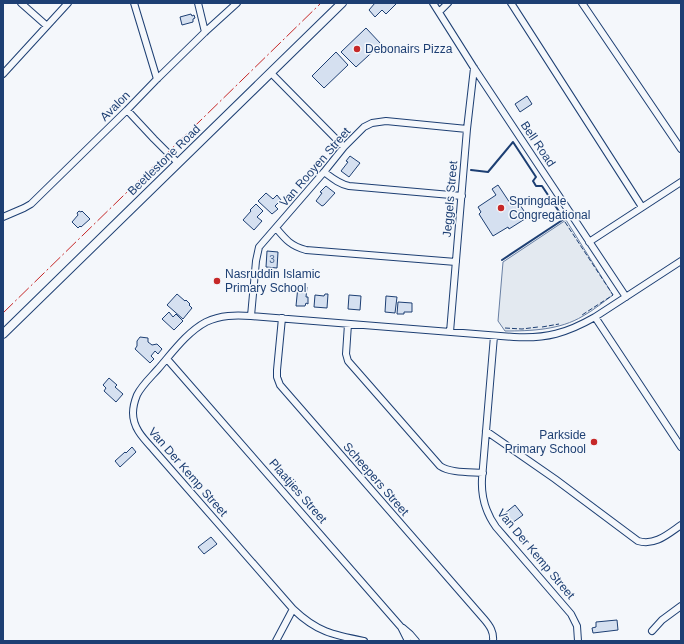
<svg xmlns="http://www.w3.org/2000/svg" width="684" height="644" viewBox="0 0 684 644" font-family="Helvetica,sans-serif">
<rect width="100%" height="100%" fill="#f4f7fb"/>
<path fill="#e3e9f0" stroke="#687fa3" d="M566 220 613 295C603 302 594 310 583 316 560 330 531 331 505 331L498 321 503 262Z"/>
<path fill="#d5e0f0" stroke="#1d3f73" d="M375 3H397L386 14 382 10 375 17 369 10Z
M191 14 192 16 194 15 195 18 193 19V22L182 25 180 17Z
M366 28 381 44 356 67 341 52Z
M336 52 348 65 324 88 312 76Z
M527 96 532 104 520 112 515 104Z
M350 156 360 163 349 177 341 171 348 162 346 161Z
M498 185 512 206 518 202 528 217 509 229 508 227 493 236 479 214 481 212 478 207 496 195 492 189Z
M326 186 335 193 324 205 322 206 316 201 322 193 320 192Z
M266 193 273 199 277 195 281 200 275 206 278 209 272 214 258 201Z
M256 204 263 211 257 217 262 221 254 230 243 220 251 211 250 210Z
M79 211 81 212 82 211 90 219 81 227 80 226 78 228 72 222 78 215 77 213Z
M267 251 278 252 277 268 266 267Z
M298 286 307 287 306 297H308V304L306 303 305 306H296Z
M177 294 185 301 186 300 190 304 189 305 192 308 183 319 167 305Z
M325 294H328L327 308 314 307 315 295 324 296Z
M349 295 361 296 360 310 348 309Z
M386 296 397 297 395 313 385 312Z
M398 302 412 303V312H404V314H397Z
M169 312 173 317 176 314 183 321 174 330 162 319Z
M140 337 148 338V342L152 345 157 344 162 349 158 354 155 351 151 356 154 359 150 363 135 349 137 346V341Z
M109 378 117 385 115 387 123 394 116 402 104 391 106 388 103 385Z
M132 447 136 452 120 467 115 461 125 452 126 453Z
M515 505 523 515 512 523 504 514Z
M211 537 217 544 204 554 198 547Z
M617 620 618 630 593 633 592 628 596 627V622Z"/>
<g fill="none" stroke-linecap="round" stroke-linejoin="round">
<defs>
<path id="street" d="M21 3 47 26
M134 3 157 79
M198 3 205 32
M433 3 474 68 626 297
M511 3 642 207
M582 3 681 149
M439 12 448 3
M271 73 344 147
M3 74 68 3
M127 110 154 139 178 163
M324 172C332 178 339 184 349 186L462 196
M3 217 24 208 31 204 127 110 157 79 205 32 237 3
M276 228C286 240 291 246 306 250L456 262
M589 242 681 182
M251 316 256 261 259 247 324 172 344 147 364 127 372 123 386 121 467 129
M595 317 681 447
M282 318 277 370V377L280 385 484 619C490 626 494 632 493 641
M348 324 346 354 348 361 440 466C450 473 470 472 483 473
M450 332 467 129 474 68
M494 336 482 479C481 497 486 513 496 527L571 614 577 626 578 641
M167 359 401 627 408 641
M486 431 555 479 638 541C655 546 668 534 681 525
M403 628 410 634 416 641
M652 631 662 620 681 606
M276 641 293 609
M364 641C333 635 317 632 293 609L153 449C143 438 133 428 133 413 133 407 135 400 137 395 142 385 151 377 158 369 172 353 187 332 206 322 221 315 235 315 251 316L514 337C546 339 567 333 595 317L681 261"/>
<path id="secondary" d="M3 334 342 3"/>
</defs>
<use href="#street" stroke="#1d3f73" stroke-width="8"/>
<use href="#secondary" stroke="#1d3f73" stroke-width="10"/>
<use href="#street" stroke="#f4f7fb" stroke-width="6"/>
<use href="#secondary" stroke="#f4f7fb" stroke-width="8"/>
<path stroke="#1d3f73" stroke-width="1" stroke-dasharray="5 2" stroke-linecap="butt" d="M565 222 613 295 582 315
M542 327 559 324
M505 328 522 329 538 327"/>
<path stroke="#1d3f73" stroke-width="2" d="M471 170 488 172 513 142 536 177 533 181 536 186H542L564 219 502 260"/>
<path stroke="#c62828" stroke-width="1" stroke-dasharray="14 3 2 3" stroke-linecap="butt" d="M3 313 321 3"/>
</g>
<g fill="#c62828" stroke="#f4f7fb" stroke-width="1.5">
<circle cx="357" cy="49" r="4"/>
<circle cx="501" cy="208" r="4"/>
<circle cx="217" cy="281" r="4"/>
<circle cx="594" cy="442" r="4"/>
</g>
<g text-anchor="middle" stroke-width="3" stroke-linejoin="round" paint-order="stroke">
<g font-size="10" fill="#4b6792">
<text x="272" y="263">3</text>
</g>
<g font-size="12" fill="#1d3f73" stroke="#f4f7fb" text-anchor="start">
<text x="365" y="53">Debonairs Pizza</text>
<text x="509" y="205">Springdale<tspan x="509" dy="14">Congregational</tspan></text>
<text x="225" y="278">Nasruddin Islamic<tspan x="225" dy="14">Primary School</tspan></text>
<text x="586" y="439" text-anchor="end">Parkside<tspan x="586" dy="14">Primary School</tspan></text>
</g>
<g font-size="12" fill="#1d3f73" stroke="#f4f7fb">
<text transform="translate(115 106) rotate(-45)" y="4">Avalon</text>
<text transform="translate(538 144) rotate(56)" y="4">Bell Road</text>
<text transform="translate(164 160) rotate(-44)" y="4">Beetlestone Road</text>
<text transform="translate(315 167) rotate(-49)" y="4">Van Rooyen Street</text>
<text transform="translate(450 199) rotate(-85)" y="4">Jeggels Street</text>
<text transform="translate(188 472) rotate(49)" y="4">Van Der Kemp Street</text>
<text transform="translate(376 479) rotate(49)" y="4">Scheepers Street</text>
<text transform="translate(298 491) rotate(49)" y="4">Plaatjies Street</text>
<text transform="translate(536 554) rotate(50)" y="4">Van Der Kemp Street</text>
</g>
</g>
<rect width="684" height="644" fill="none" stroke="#1d3f73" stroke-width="8"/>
</svg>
